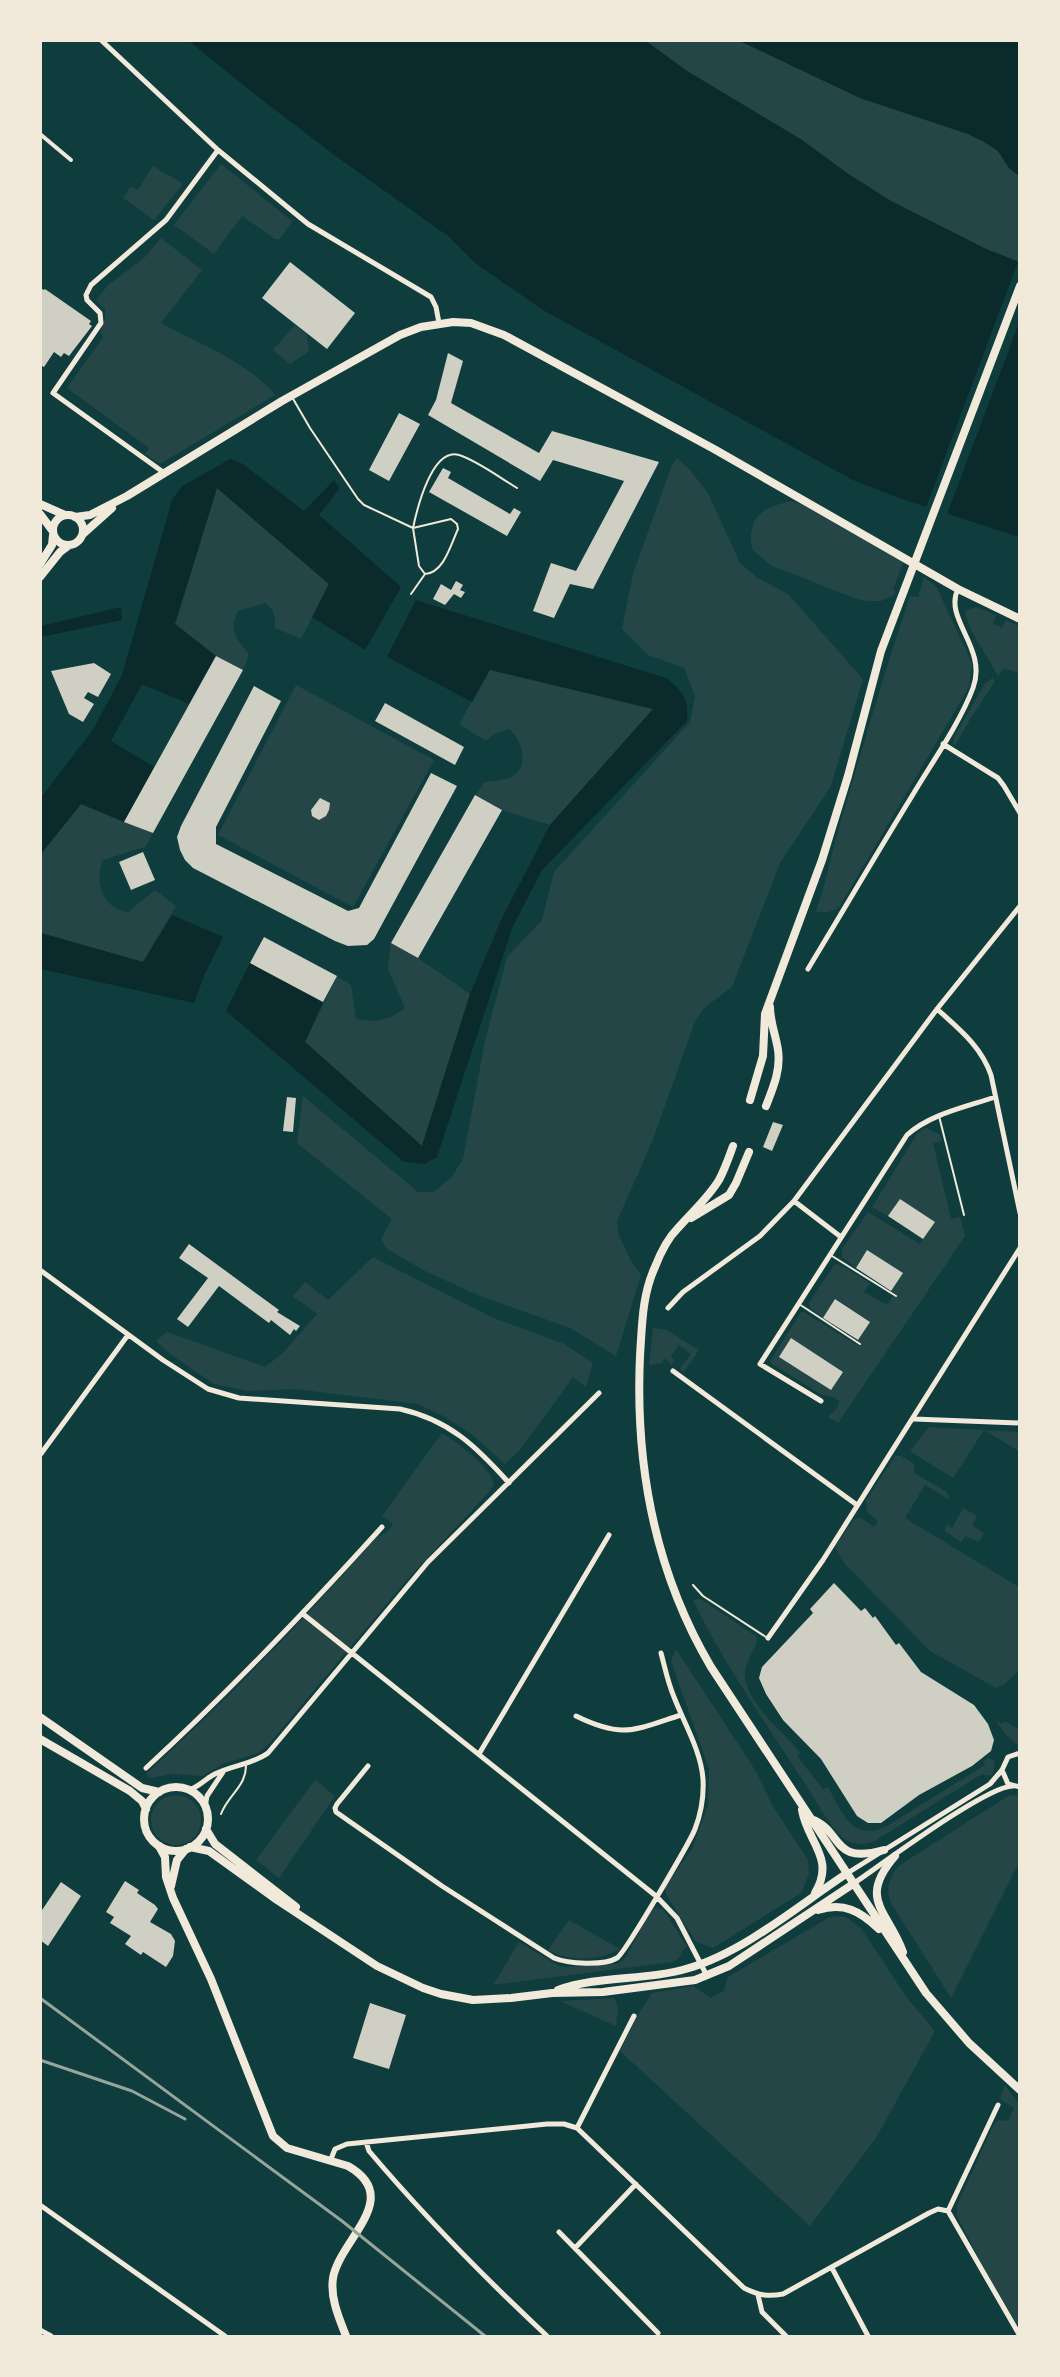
<svg xmlns="http://www.w3.org/2000/svg" width="1060" height="2377" viewBox="0 0 1060 2377" font-family="Helvetica,sans-serif">
<rect width="100%" height="100%" fill="#0f3d3e"/>
<path fill="#244646" d="M646 41H740L860 98 968 134 986 143 998 151 1009 168 1019 176V262L986 249 891 201 846 173 802 140 687 71Z
M221 164 292 221 280 239H275L242 216 214 254 174 225Z
M153 166 183 184 154 220 123 198 130 187 138 190Z
M161 238 202 270 161 323C199 344 247 361 275 395L160 464 145 454 149 448 67 388 103 337 100 333 105 320V309L96 301 107 286 145 257Z
M295 325 307 334 309 351 290 364 273 350Z
M677 458 690 470 708 493 740 563 756 577 788 594 863 679 831 786 780 863 732 987 705 1007 695 1021 652 1142 617 1221 619 1236 631 1261 641 1275 616 1356 570 1328 480 1296 425 1271 387 1249 381 1239 392 1219 297 1143 303 1096 418 1192H433L451 1178 463 1159 485 1041 507 957 542 920 554 872 690 722 695 696 684 668 648 655 622 629 633 574 672 465Z
M217 488 329 584 301 639 275 628C275 617 275 610 265 603L238 611C228 632 236 637 249 654L243 670 216 656 175 624Z
M790 501 801 504 903 562 893 590 896 591 894 595 881 601H866L854 598 770 565 753 550 751 544C749 514 765 508 790 501Z
M924 577 936 586 966 650 972 664 969 687 840 906C832 912 825 914 816 911 826 883 831 855 839 827 862 750 884 672 910 596L918 597Z
M976 607 996 615 993 624 1002 628 1006 620 1019 626V673L1004 668 998 676 970 628 965 614 967 610Z
M490 669 654 709 550 825 502 810 475 795 485 782C492 781 502 781 509 778 531 770 523 740 509 729L494 734 486 741 459 724Z
M992 678 995 681 969 721 955 746 953 742 955 735 984 685Z
M296 685 434 760 353 907 218 835Z
M81 804 153 833 145 847 103 860C94 881 102 909 128 912L155 890 176 906 143 962 41 933 40 854Z
M391 943 418 958 470 994 422 1146 305 1042 337 976 351 985 356 1019C377 1023 389 1020 405 1008L388 969Z
M927 1128 940 1135 942 1141 933 1143 951 1219 960 1217 965 1236 838 1423 828 1417C834 1411 837 1410 839 1401L836 1398 822 1395 772 1364 770 1361 801 1312H804L855 1344 870 1322 836 1299 823 1318 810 1308 809 1303 835 1264 845 1267 870 1283 864 1292 887 1305 895 1293 891 1291 902 1273 867 1250 856 1268 842 1257V1249L868 1212 920 1244 934 1222 900 1199 888 1216 872 1207 917 1134 921 1130Z
M373 1257 491 1317 564 1344 593 1363 586 1387 573 1377 520 1450 505 1464 470 1433 445 1417 418 1404 295 1389 249 1391 214 1384 170 1354 156 1341 167 1332 265 1367 283 1353 317 1314 293 1296 305 1282 328 1300Z
M653 1328 667 1330 699 1350 683 1373 680 1368 691 1354 679 1345 671 1356 674 1361 671 1365 666 1359H663V1363L649 1365Z
M929 1427 1019 1432V1451L984 1430 953 1478 910 1451Z
M442 1433C458 1443 491 1467 494 1485L489 1492 405 1582 269 1744 258 1753 223 1764 202 1776 173 1774 150 1778 146 1774C227 1699 303 1621 376 1538L387 1532 393 1524 382 1516Z
M895 1456H901L914 1464V1473L947 1492 950 1500 925 1485 905 1518 1019 1587V1670L1004 1685 996 1688 930 1651 845 1564 835 1547 854 1519 861 1518 874 1527 878 1521 867 1512 866 1500Z
M963 1508 977 1516 972 1525 984 1533 979 1542 965 1536 961 1542 945 1531 946 1524 952 1528Z
M701 1599 757 1637C758 1648 746 1659 745 1672 743 1701 784 1733 801 1753L797 1756 823 1789 828 1787C842 1812 852 1843 887 1826L985 1765 983 1762 988 1758 995 1761 993 1774 990 1776 982 1774 875 1841C863 1846 850 1845 841 1836 829 1825 810 1791 800 1776 762 1718 723 1662 693 1600Z
M676 1649 757 1773 772 1805 808 1860 809 1874 801 1893 713 1948 696 1942 666 1894 665 1887 692 1849 708 1805 709 1769 671 1661Z
M995 1720 1002 1724 1005 1721 1019 1730V1744H1016L1006 1735Z
M315 1780 335 1796 279 1878 256 1860Z
M1019 1795V1862L951 1998 891 1903C885 1889 889 1875 900 1865L1008 1796Z
M151 1820a25 25 0 1 1 50 0a25 25 0 1 1-50 0Z
M655 1908 664 1910 687 1947 683 1950 678 1959 672 1962 493 1985 519 1942 557 1965 565 1967 617 1964 622 1961 626 1957 648 1915Z
M837 1916 846 1917 861 1928 907 1998 935 2031 876 2138 810 2226 620 2051 639 2013 652 1993 693 1986 711 1998 724 1991 728 1977 828 1918Z
M569 1920 620 1949C599 1961 569 1962 548 1950Z
M614 1998 618 2007 616 2026 560 2001Z
M1005 2085 1019 2104V2331L995 2289 957 2216V2205L994 2124 999 2120 1008 2121 1014 2108 1000 2099Z"/>
<path fill="#0a2a2b" d="M189 41H646L687 71 802 140 847 173 891 201 986 249 1019 262V537L896 497 853 480 543 310 475 263 448 236 333 154 253 93Z
M740 41H1019V176L1009 168 998 151 986 143 968 134 860 98Z
M230 459 243 464 304 511 334 480 340 488 319 515 401 587 365 650 312 617 329 584 217 488 175 624 216 656 189 704 142 684 111 741 154 767 124 822 81 804 41 854V798L94 728 122 675 172 500 181 487Z
M416 600 666 678C683 691 689 699 687 721L542 870 513 926 437 1157 425 1164 404 1162 226 1011 250 963 323 1002 305 1042 422 1146 470 994 502 918 550 825 653 709 490 670 472 702 387 657Z
M121 607 122 620 41 637V626Z
M172 915 223 937 204 976 194 1003 41 969V933L143 962Z"/>
<path fill="#0f3d3e" d="M1019 259V323L946 517 925 510Z"/>
<path fill="#cfcfc3" d="M290 262 355 313 327 349 262 298Z
M40 288 44 290 45 289 91 321 89 324 92 326 69 356 64 353 61 357 54 352 44 367 40 365Z
M448 353 463 361 451 403 539 453 552 431 659 462 593 589 570 584 554 618 533 611 551 563 576 571 624 481 553 460 540 481 428 415 436 400Z
M399 413 420 424 389 481 369 470Z
M443 468 451 472 448 478 510 514 514 508 521 512 507 536 429 492Z
M456 581 463 585 460 590 465 592 461 598 454 594 445 605 433 599 441 584 451 590Z
M216 656 243 670 153 833 124 822Z
M94 663 111 674 98 697 88 692 84 698 94 704 83 722 69 714 51 671Z
M254 686 281 701 216 827V844L348 911 359 908 431 773 457 786 374 939 367 945 348 946 335 941 193 868 185 860 180 850 177 837 181 826Z
M385 703 464 747 455 765 375 721Z
M475 795 502 810 418 958 391 943Z
M320 798 330 803 329 810 326 816 319 820 312 816 311 810Z
M143 852 155 880 131 890 119 862Z
M264 937 337 976 323 1002 250 963Z
M287 1097 296 1098 293 1132 283 1131Z
M773 1122 783 1125 772 1151 763 1147Z
M900 1199 935 1222 923 1239 888 1216Z
M189 1244 279 1310 277 1312 300 1326 296 1331 294 1329 290 1335 271 1320 269 1323 219 1286 188 1327 177 1319 208 1278 179 1258Z
M867 1250 903 1273 891 1291 856 1268Z
M835 1299 870 1322 858 1340 823 1318Z
M791 1338 843 1372 831 1390 779 1357Z
M834 1583 861 1611 865 1608 873 1618 875 1616 896 1645 899 1643 921 1672 974 1705 988 1724 994 1740 991 1751 972 1766 919 1795 881 1823H868L857 1816 821 1759 783 1720 766 1694 759 1678 762 1667 813 1613 810 1609Z
M125 1881 139 1890 137 1893 155 1905 158 1909 150 1922 171 1934 175 1941 173 1956 166 1967 143 1952 141 1955 125 1944 131 1936 110 1923 114 1917 106 1912Z
M61 1882 81 1896 48 1946 40 1940V1913Z
M370 2003 406 2015 389 2069 353 2058Z"/>
<g fill="none" stroke-linecap="round" stroke-linejoin="round">
<path stroke="#f1e9da" stroke-width="2" d="M292 397 310 428 358 499 364 505 413 528C417 509 432 447 459 455 478 461 500 478 517 488
M411 594 425 574C444 573 451 544 458 529L457 524 451 519 413 528 419 566 425 574
M939 1116 964 1215
M832 1256 896 1296
M799 1304 860 1344
M693 1585 703 1596 766 1637
M221 1814C228 1795 247 1786 246 1764"/>
<path stroke="#f1e9da" stroke-width="4" d="M40 134 71 160"/>
<path stroke="#f1e9da" stroke-width="5" d="M101 40 218 150 308 224 431 297 436 307 439 323
M163 472 53 393 101 323 100 313 87 300 86 295 91 285 166 220 218 150
M943 744 998 778 1004 786 1020 813
M808 969C843 911 877 853 912 796 931 764 960 723 973 688 988 648 943 619 958 589
M937 1009C959 1029 981 1046 991 1075L1020 1213
M794 1201 841 1237
M40 1270 163 1360 208 1389 239 1398 400 1409C449 1420 476 1446 509 1483
M668 1308 683 1292 760 1236 794 1201 937 1009 1020 906
M673 1371 857 1505
M821 1401 760 1364 907 1135C930 1114 966 1107 995 1097
M914 1419 1020 1423
M40 1455 128 1335
M303 1614 656 1896 677 1918 707 1976
M768 1638 823 1560 1020 1248
M576 1716C623 1739 634 1730 681 1715
M1020 1753 1008 1757 1002 1770 1008 1784 1020 1787
M479 1754 609 1535
M368 1766 337 1804 335 1808 336 1812 442 1886 554 1958C568 1964 604 1966 617 1958 625 1953 690 1842 695 1829 701 1813 704 1796 703 1779 701 1751 684 1723 674 1697 668 1683 665 1668 661 1653
M146 1768C229 1692 306 1611 382 1527
M188 1790C198 1788 204 1780 213 1775 231 1765 252 1765 268 1753L428 1562 599 1393
M205 1807 207 1796 223 1772
M846 1874 990 1784 1002 1770
M853 1884C881 1865 986 1786 1013 1786
M577 2128 634 2016
M366 2142 369 2151C424 2216 485 2278 547 2336
M331 2159 335 2149 347 2144 547 2124H564L577 2128 744 2288C758 2295 767 2297 783 2294L929 2213 938 2209 948 2211
M40 2205 225 2336
M948 2211 1020 2336
M948 2211 998 2105
M559 2232 658 2333
M575 2248 636 2184
M832 2268 868 2336
M758 2295 762 2312 786 2336
M40 2330 51 2336"/>
<path stroke="#f1e9da" stroke-width="8" d="M40 504 65 515
M40 514 52 530
M53 530a15 15 0 1 1 30 0a15 15 0 1 1-30 0Z
M75 517 90 515 127 496 282 401 400 335 421 327 453 322 471 323 504 335 714 449 958 589 1020 619
M83 534 112 508
M40 564 52 545 53 535
M40 577 60 552 68 546
M159 1846 165 1857 166 1877 173 1898 211 1979 273 2136 287 2148 348 2166C404 2198 340 2239 333 2278 330 2298 339 2318 346 2336
M171 1886 177 1860 186 1849"/>
<path stroke="#f1e9da" stroke-width="8" d="M750 1100 763 1056 765 1014 822 860 848 776 881 651 1020 286
M766 1106C773 1088 781 1070 778 1050 776 1036 770 1022 770 1007
M733 1146C729 1157 725 1169 719 1180 708 1198 692 1212 678 1228 668 1238 660 1254 655 1267 642 1295 642 1326 640 1356 635 1465 655 1572 711 1667L926 1993 969 2043 1020 2090
M691 1218 729 1195 736 1183 749 1152
M40 1717 142 1788 159 1792
M40 1739 130 1791 142 1801 146 1809
M144 1819a32 32 0 1 1 64 0a32 32 0 1 1-64 0Z
M802 1810C807 1842 836 1858 815 1893
M811 1819C844 1831 830 1865 884 1850
M206 1829 215 1844 296 1907
M190 1847 209 1851 277 1900 377 1966 423 1988 441 1994 473 2000 511 1998 552 1993 603 1992 695 1980 729 1966 853 1884
M895 1856C857 1900 888 1910 903 1952
M818 1910C844 1902 860 1911 879 1929
M558 1990C600 1975 647 1981 689 1968 744 1952 799 1905 846 1874"/>
<path stroke="#97a49c" stroke-width="3" d="M40 1998 342 2221 485 2336
M40 2060 132 2091 185 2119"/>
</g>
<rect width="1060" height="2377" fill="none" stroke="#f1e9da" stroke-width="84"/>
</svg>
